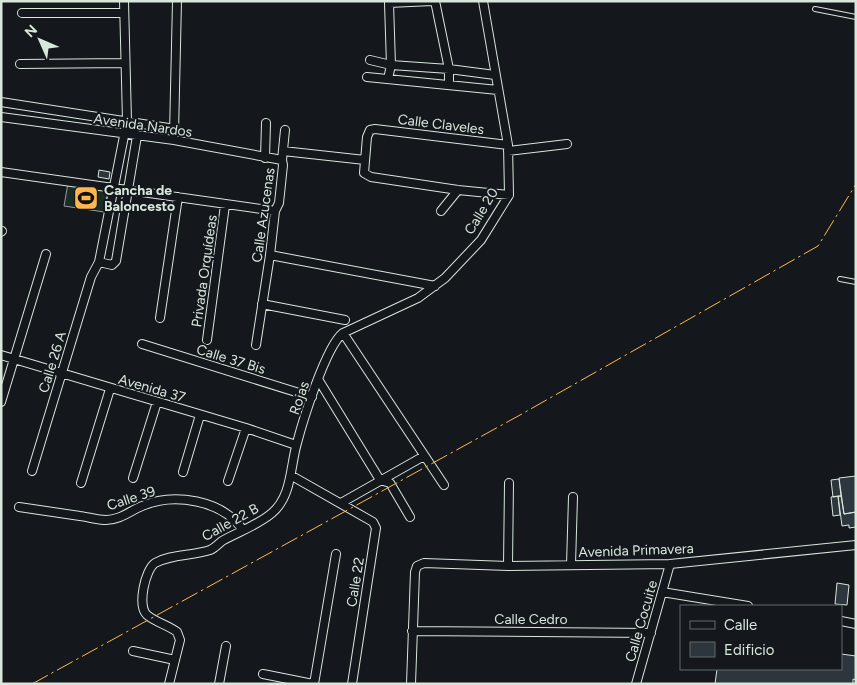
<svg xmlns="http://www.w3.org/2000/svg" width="857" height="685" viewBox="0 0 857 685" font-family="Figtree,sans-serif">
<rect width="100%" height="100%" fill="#14181c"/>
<path fill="#1a2d24" stroke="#939e99" d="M68 183 108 190 104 212 64 206Z"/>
<path fill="#2c363c" stroke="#d8e6dc" d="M99 170 110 172 109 179 98 177Z
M856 476V512L844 514 839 478Z
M839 479 841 496 833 497 831 480Z
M838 496H841L844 514 856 512V527L849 528V525L842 526Z
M838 496 840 515 833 516 831 497Z
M837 583 849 585 847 605 835 604Z
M841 654 856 656V680L853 679V684H715L717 669H841Z"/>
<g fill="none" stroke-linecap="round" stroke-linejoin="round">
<defs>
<path id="service" d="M815 9 856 17
M840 279 856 282"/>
<path id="minor" d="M124 1 127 121 99 262 112 265 116 261 137 136 127 121
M435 1 449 69V84
M22 13H124
M370 60 391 65 449 69 495 75
M20 64 125 63
M367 77 498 90
M388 79 391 65 389 3 432 1
M1 102 175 129
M1 117 174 140 282 160
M174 134 177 1
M508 145 375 129 370 130 367 137 364 173 371 177 458 190 509 195
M283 151 365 160
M508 151 567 144
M265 158 266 123
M1 172 275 211
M441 211 458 190
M1 232 2 231
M270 255 435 286
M262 304 345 320
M160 318 178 197
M343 333 444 485
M207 340 225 205
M142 344 312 397
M256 345 270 255 275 211 279 203 283 165 282 160 285 130
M1 355 246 428 296 445
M318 379 380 480 390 483 410 517
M1 402 46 254
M32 471 91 277 99 262
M183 472 200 415
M292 476 373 522 376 528 352 684
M133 478 157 402
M228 481 246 428
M81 483 110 389
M341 503 424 456
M19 507C39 510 60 513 80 516 88 517 98 520 106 520 120 520 130 511 142 506 174 492 222 500 243 530
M571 565 573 497
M508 566 509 483
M662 592 748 606
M841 621 856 624
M412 631 651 633
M133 651 175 660
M263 674 313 684
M169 684 180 640 177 632C168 625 155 622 147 615 137 606 145 570 155 563 171 554 192 556 210 550 215 548 218 544 222 541 238 532 258 525 272 513 292 496 290 467 297 443 303 420 326 346 343 333L418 298 445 278 481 240 509 195 508 145 483 1
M219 684 226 646
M314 684 336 554
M411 684 415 572 417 566 424 563 508 566 670 564 856 545
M636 684 670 564"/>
</defs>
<use href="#service" stroke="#d8e6dc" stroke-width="6"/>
<use href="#minor" stroke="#d8e6dc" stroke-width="10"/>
<use href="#service" stroke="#14181c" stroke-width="4"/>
<use href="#minor" stroke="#14181c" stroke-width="8"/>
<path stroke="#ffb74d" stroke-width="1" stroke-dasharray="18 4 2.5 4" stroke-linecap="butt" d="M32 684 520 415 818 246 856 184"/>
</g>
<defs>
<symbol id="stadium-square" viewBox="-11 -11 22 22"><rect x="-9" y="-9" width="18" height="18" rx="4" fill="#ffb74d" stroke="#14181c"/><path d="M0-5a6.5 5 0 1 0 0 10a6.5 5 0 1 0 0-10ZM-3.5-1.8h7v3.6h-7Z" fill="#111"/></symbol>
</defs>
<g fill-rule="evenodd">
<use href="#stadium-square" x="72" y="184" width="28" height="28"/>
</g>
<g text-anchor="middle" stroke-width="4" stroke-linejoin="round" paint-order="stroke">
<g font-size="14" fill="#d8e6dc" stroke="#14181c">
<text transform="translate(441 124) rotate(7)" y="5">Calle Claveles</text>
<text transform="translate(143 125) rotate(8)" y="5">Avenida Nardos</text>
<text transform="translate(481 211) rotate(-59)" y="5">Calle 20</text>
<text transform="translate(263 215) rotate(-82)" y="5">Calle Azucenas</text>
<text transform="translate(204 271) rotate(-82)" y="5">Privada Orquídeas</text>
<text transform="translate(231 359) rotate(17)" y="5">Calle 37 Bis</text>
<text transform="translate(52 362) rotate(-73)" y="5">Calle 26 A</text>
<text transform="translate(152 388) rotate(16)" y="5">Avenida 37</text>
<text transform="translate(299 398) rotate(-71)" y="5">Rojas</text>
<text transform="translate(131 498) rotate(-18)" y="5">Calle 39</text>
<text transform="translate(230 522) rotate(-29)" y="5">Calle 22 B</text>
<text transform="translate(636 550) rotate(-2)" y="5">Avenida Primavera</text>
<text transform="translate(355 582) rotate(-81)" y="5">Calle 22</text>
<text x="531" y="624">Calle Cedro</text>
<text transform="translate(641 621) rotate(-74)" y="5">Calle Cocuite</text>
</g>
<g font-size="14" font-weight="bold" fill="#d8e6dc" stroke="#14181c" text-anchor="start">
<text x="104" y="195">Cancha de<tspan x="104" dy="16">Baloncesto</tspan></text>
</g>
</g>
<rect width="857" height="685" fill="none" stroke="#d8e6dc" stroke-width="5"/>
<rect x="680" y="605" width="162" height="65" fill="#14181c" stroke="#626a69"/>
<rect x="690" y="621" width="25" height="8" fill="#14181c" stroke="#626a69"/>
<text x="724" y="630" font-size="15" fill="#d8e6dc">Calle</text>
<rect x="690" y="642" width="25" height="15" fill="#2c363c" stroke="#626a69"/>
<text x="724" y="655" font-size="15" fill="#d8e6dc">Edificio</text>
<g transform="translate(40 40) rotate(315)" stroke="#14181c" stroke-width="4" paint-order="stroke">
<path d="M0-4L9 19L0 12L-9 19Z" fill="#d8e6dc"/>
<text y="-8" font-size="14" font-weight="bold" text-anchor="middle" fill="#d8e6dc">N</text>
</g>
</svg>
